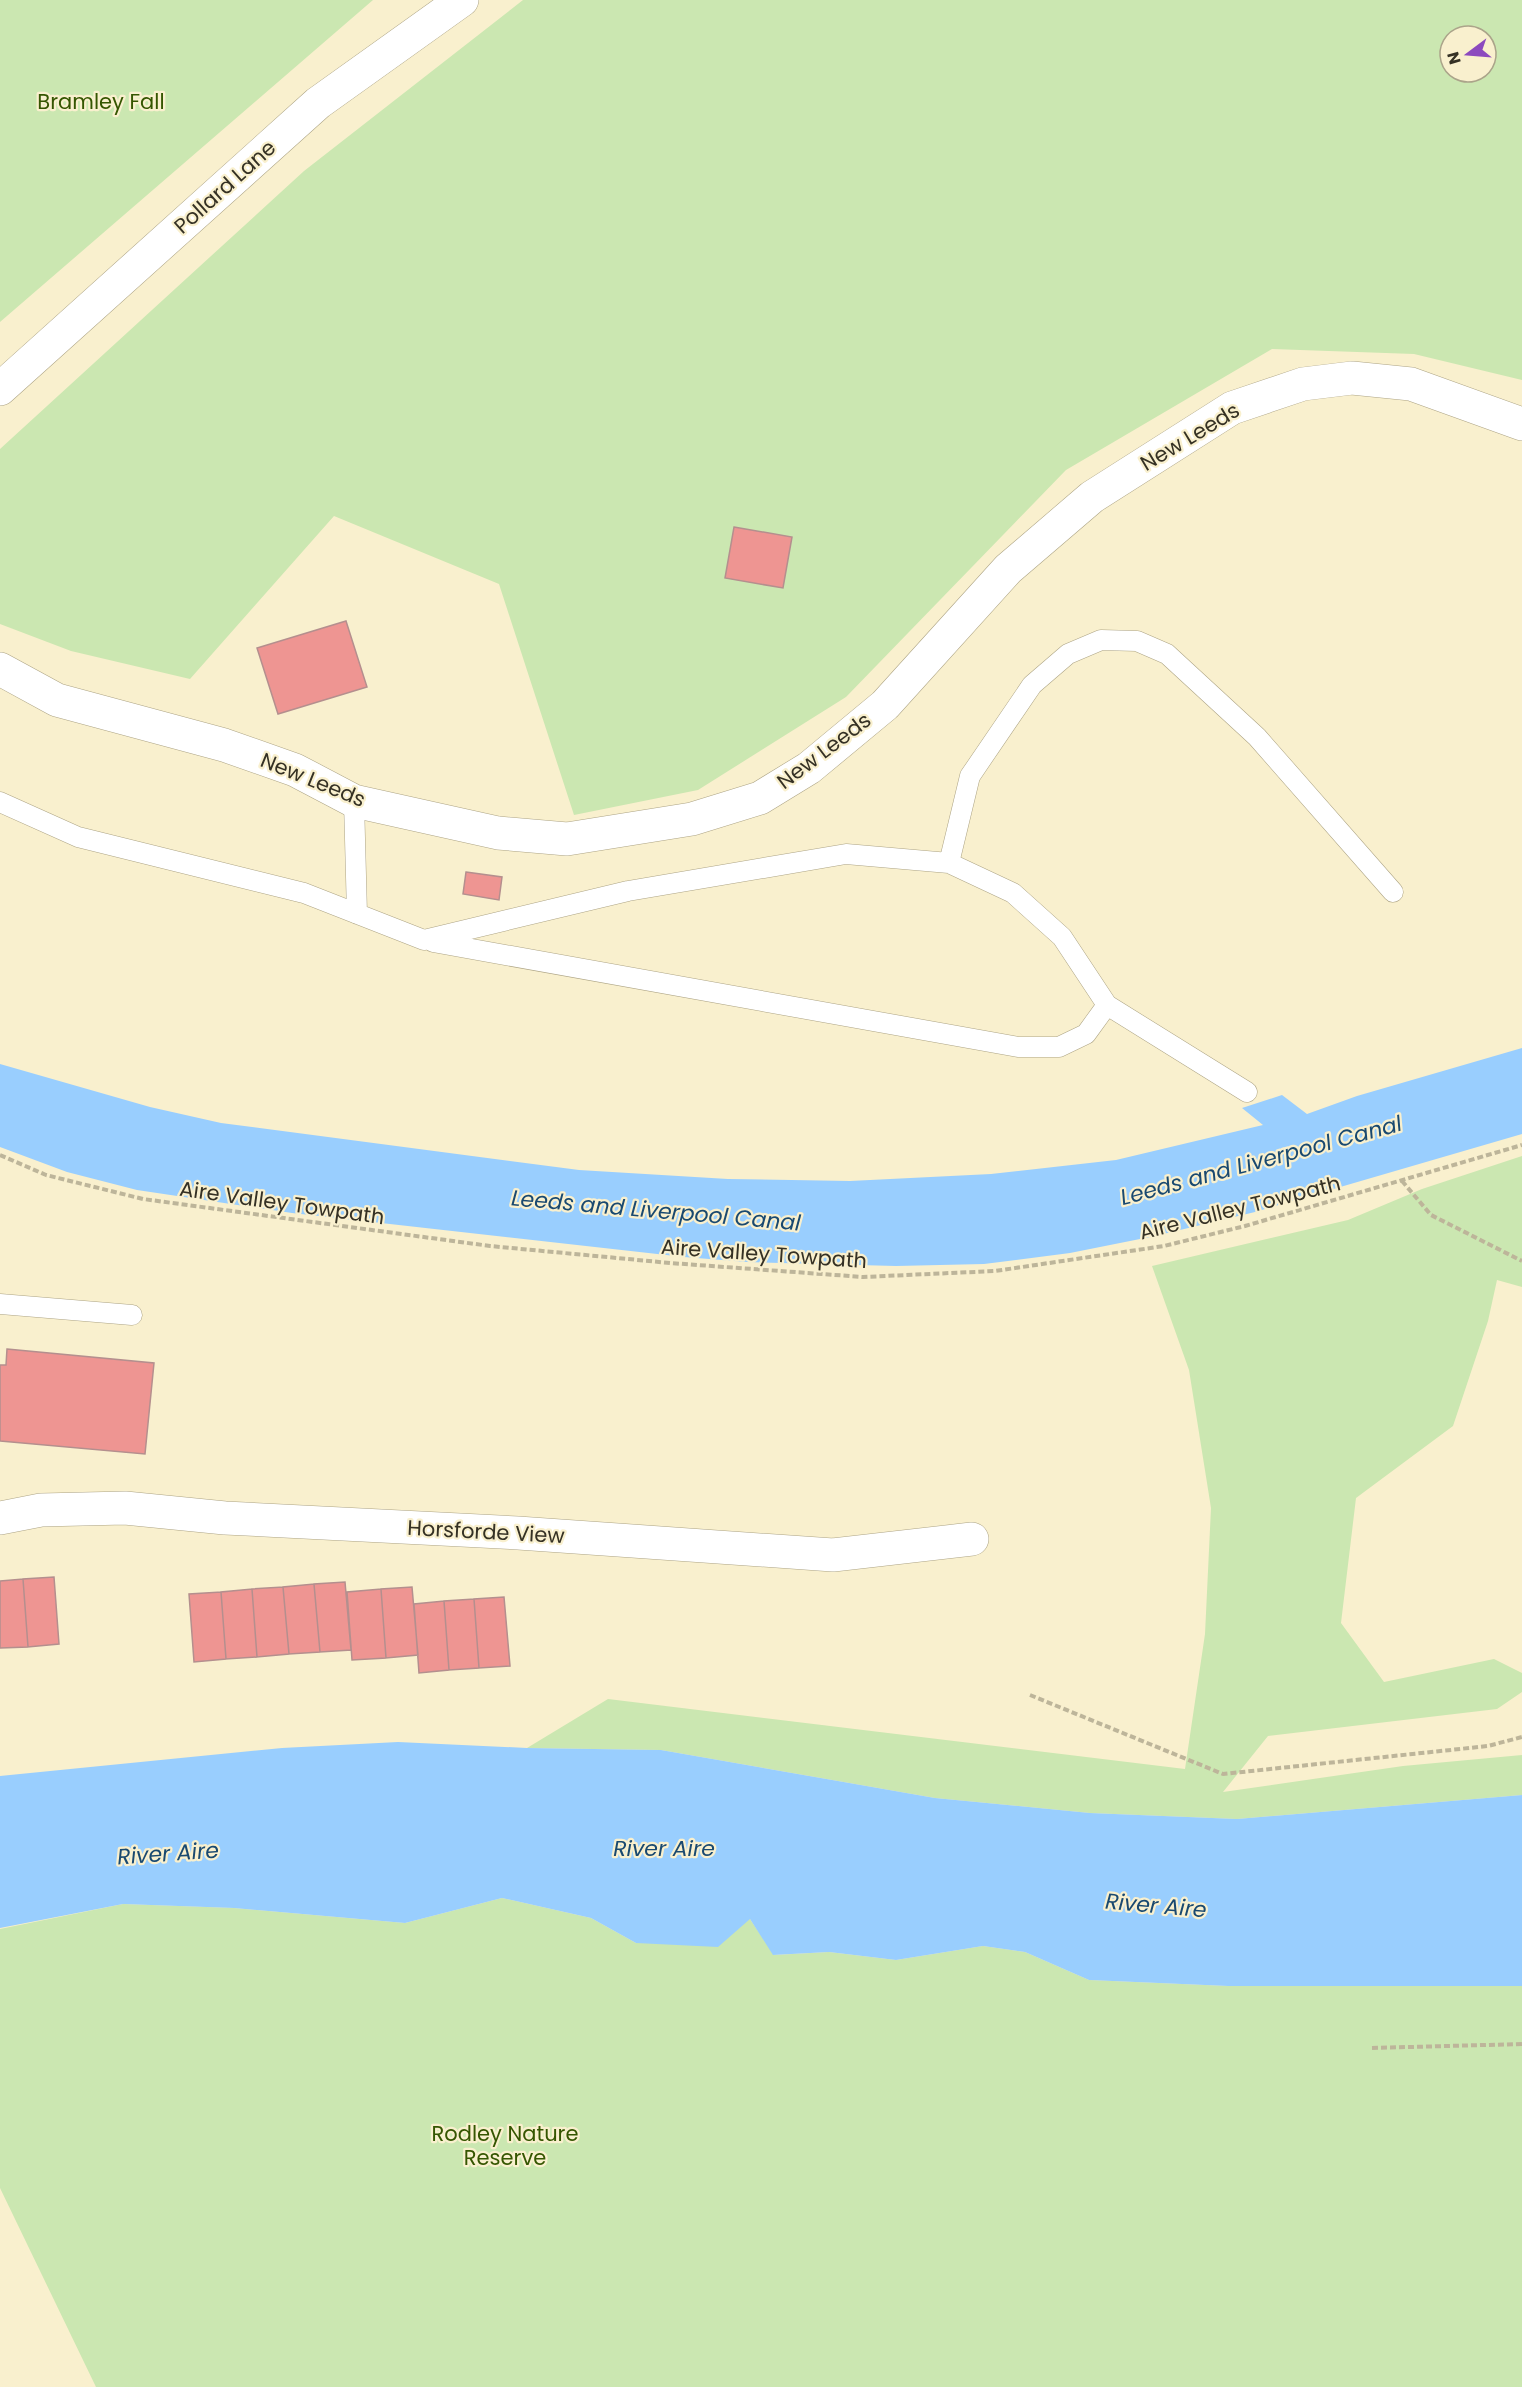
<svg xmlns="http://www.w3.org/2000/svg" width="1522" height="2387" viewBox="0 0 1522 2387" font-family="Poppins,sans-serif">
<rect width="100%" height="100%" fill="#f9f0ce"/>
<path fill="#cbe7b1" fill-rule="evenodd" d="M0 0H373L0 322Z
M523 0H1522V380L1414 354 1272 349 1066 470 846 697 698 790 574 815 499 584 334 516 190 679 71 651 0 624V449L304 171ZM1450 36H1486V72H1450Z
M1522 1156V1287L1497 1280 1488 1321 1453 1426 1356 1498 1341 1623 1384 1682 1494 1659 1522 1673V1692L1497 1709 1268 1736 1223 1792 1403 1766 1522 1755V1795L1237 1819 1090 1813 935 1798 661 1750 527 1748 608 1699 1185 1769 1205 1634 1211 1508 1189 1370 1152 1266 1348 1220 1422 1189Z
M502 1898 591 1918 636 1943 750 1919 774 1955 829 1952 896 1960 983 1946 1025 1952 1089 1980 1228 1986H1522V2387H96L0 2188V1929L123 1904 234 1908 405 1923Z"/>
<path fill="#99cefe" d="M1522 1048V1134L1255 1212 1155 1236 1070 1253 984 1264 896 1266 747 1262 684 1257 292 1213 137 1190 67 1172 0 1147V1064L150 1107 221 1123 579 1170 728 1179 850 1181 991 1174 1116 1160 1263 1125 1242 1108 1282 1095 1307 1114 1357 1096Z
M398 1742 527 1748 661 1750 935 1798 1090 1813 1237 1819 1522 1795V1986H1228L1089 1980 1025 1952 983 1946 896 1960 829 1952 773 1955 750 1919 718 1947 636 1943 591 1918 502 1898 405 1923 234 1908 123 1904 0 1928V1776L282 1748Z"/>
<path fill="#ee9592" stroke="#b48f8e" stroke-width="1.5" d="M734 527 792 537 783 588 725 578Z
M346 621 367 687 278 714 257 648Z
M466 872 502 877 499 900 463 894Z
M7 1349 154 1363 145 1454 0 1441V1365H6Z
M54 1577 59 1644 28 1647 23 1579Z
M23 1579 28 1647 0 1648V1581Z
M345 1582 351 1650 320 1652 314 1584Z
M314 1584 320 1652 289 1654 283 1587Z
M283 1587 289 1654 257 1657 252 1589Z
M412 1587 418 1655 386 1658 381 1589Z
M252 1589 257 1657 226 1659 221 1592Z
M381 1589 386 1658 352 1660 347 1592Z
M221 1592 226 1659 194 1662 189 1594Z
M504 1597 510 1666 479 1668 474 1599Z
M474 1599 479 1668 449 1670 444 1601Z
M444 1601 449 1670 419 1673 414 1604Z"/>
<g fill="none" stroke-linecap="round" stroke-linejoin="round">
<defs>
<path id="lane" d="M354 801 357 914
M0 802 78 837 304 893 424 940 628 891 846 854 949 863 1013 893 1062 937 1107 1005 1247 1092
M949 863 970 776 1032 685 1068 654 1101 640 1137 641 1167 654 1257 737 1393 892
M433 942 1018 1047H1059L1086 1034 1107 1005
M0 1304 132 1315"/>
<path id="street" d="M0 389 318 103 462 0
M0 669 57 700 224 745 295 770 354 801 498 833 567 839 692 819 760 798 809 768 885 705 1008 569 1092 497 1232 408 1303 384 1352 378 1411 384 1522 424
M0 1518 41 1510 125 1508 225 1518 518 1533 833 1555 972 1539"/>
</defs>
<use href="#lane" stroke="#ada485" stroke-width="21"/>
<use href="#street" stroke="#ada485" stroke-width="34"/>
<path stroke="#bdb59a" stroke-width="4" stroke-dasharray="6 3" stroke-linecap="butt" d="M0 1155 46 1175 143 1199 490 1246 670 1263 863 1277 995 1271 1164 1246 1245 1226 1522 1145
M1402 1181 1431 1215 1522 1261
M1030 1695 1223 1774 1488 1746 1522 1737
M1372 2048 1522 2044"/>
<use href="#lane" stroke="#fff" stroke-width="20"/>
<use href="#street" stroke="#fff" stroke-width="33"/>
</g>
<g text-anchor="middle" stroke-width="4.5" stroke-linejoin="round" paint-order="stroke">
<g font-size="21" fill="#355601" stroke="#f9f0ce">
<text x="101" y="109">Bramley Fall</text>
<text x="505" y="2141">Rodley Nature<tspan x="505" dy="24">Reserve</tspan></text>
</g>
<g font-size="21" fill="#353124" stroke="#f9f0ce">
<text transform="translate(225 187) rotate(-42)" y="7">Pollard Lane</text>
<text transform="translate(1190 437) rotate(-31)" y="7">New Leeds</text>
<text transform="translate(824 751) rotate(-37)" y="7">New Leeds</text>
<text transform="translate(313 780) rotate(22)" y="7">New Leeds</text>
<text transform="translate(282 1203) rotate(8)" y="7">Aire Valley Towpath</text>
<text transform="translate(1240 1208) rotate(-14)" y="7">Aire Valley Towpath</text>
<text transform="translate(764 1254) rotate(4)" y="7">Aire Valley Towpath</text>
<text transform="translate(486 1532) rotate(3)" y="7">Horsforde View</text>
</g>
<g font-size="22" font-style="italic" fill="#194970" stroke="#f9f0ce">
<text transform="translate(1261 1160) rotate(-15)" y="8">Leeds and Liverpool Canal</text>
<text transform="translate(656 1210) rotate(5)" y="8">Leeds and Liverpool Canal</text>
<text x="664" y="1856">River Aire</text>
<text transform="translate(168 1853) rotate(-4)" y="8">River Aire</text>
<text transform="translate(1156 1905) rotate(5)" y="8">River Aire</text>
</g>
</g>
<g transform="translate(1468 54) rotate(254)"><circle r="28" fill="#f9f0ce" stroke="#aba48a" stroke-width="1.5"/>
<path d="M0-4.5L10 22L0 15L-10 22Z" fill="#8c4abe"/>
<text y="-9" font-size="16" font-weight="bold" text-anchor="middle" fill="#353124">N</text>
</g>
</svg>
